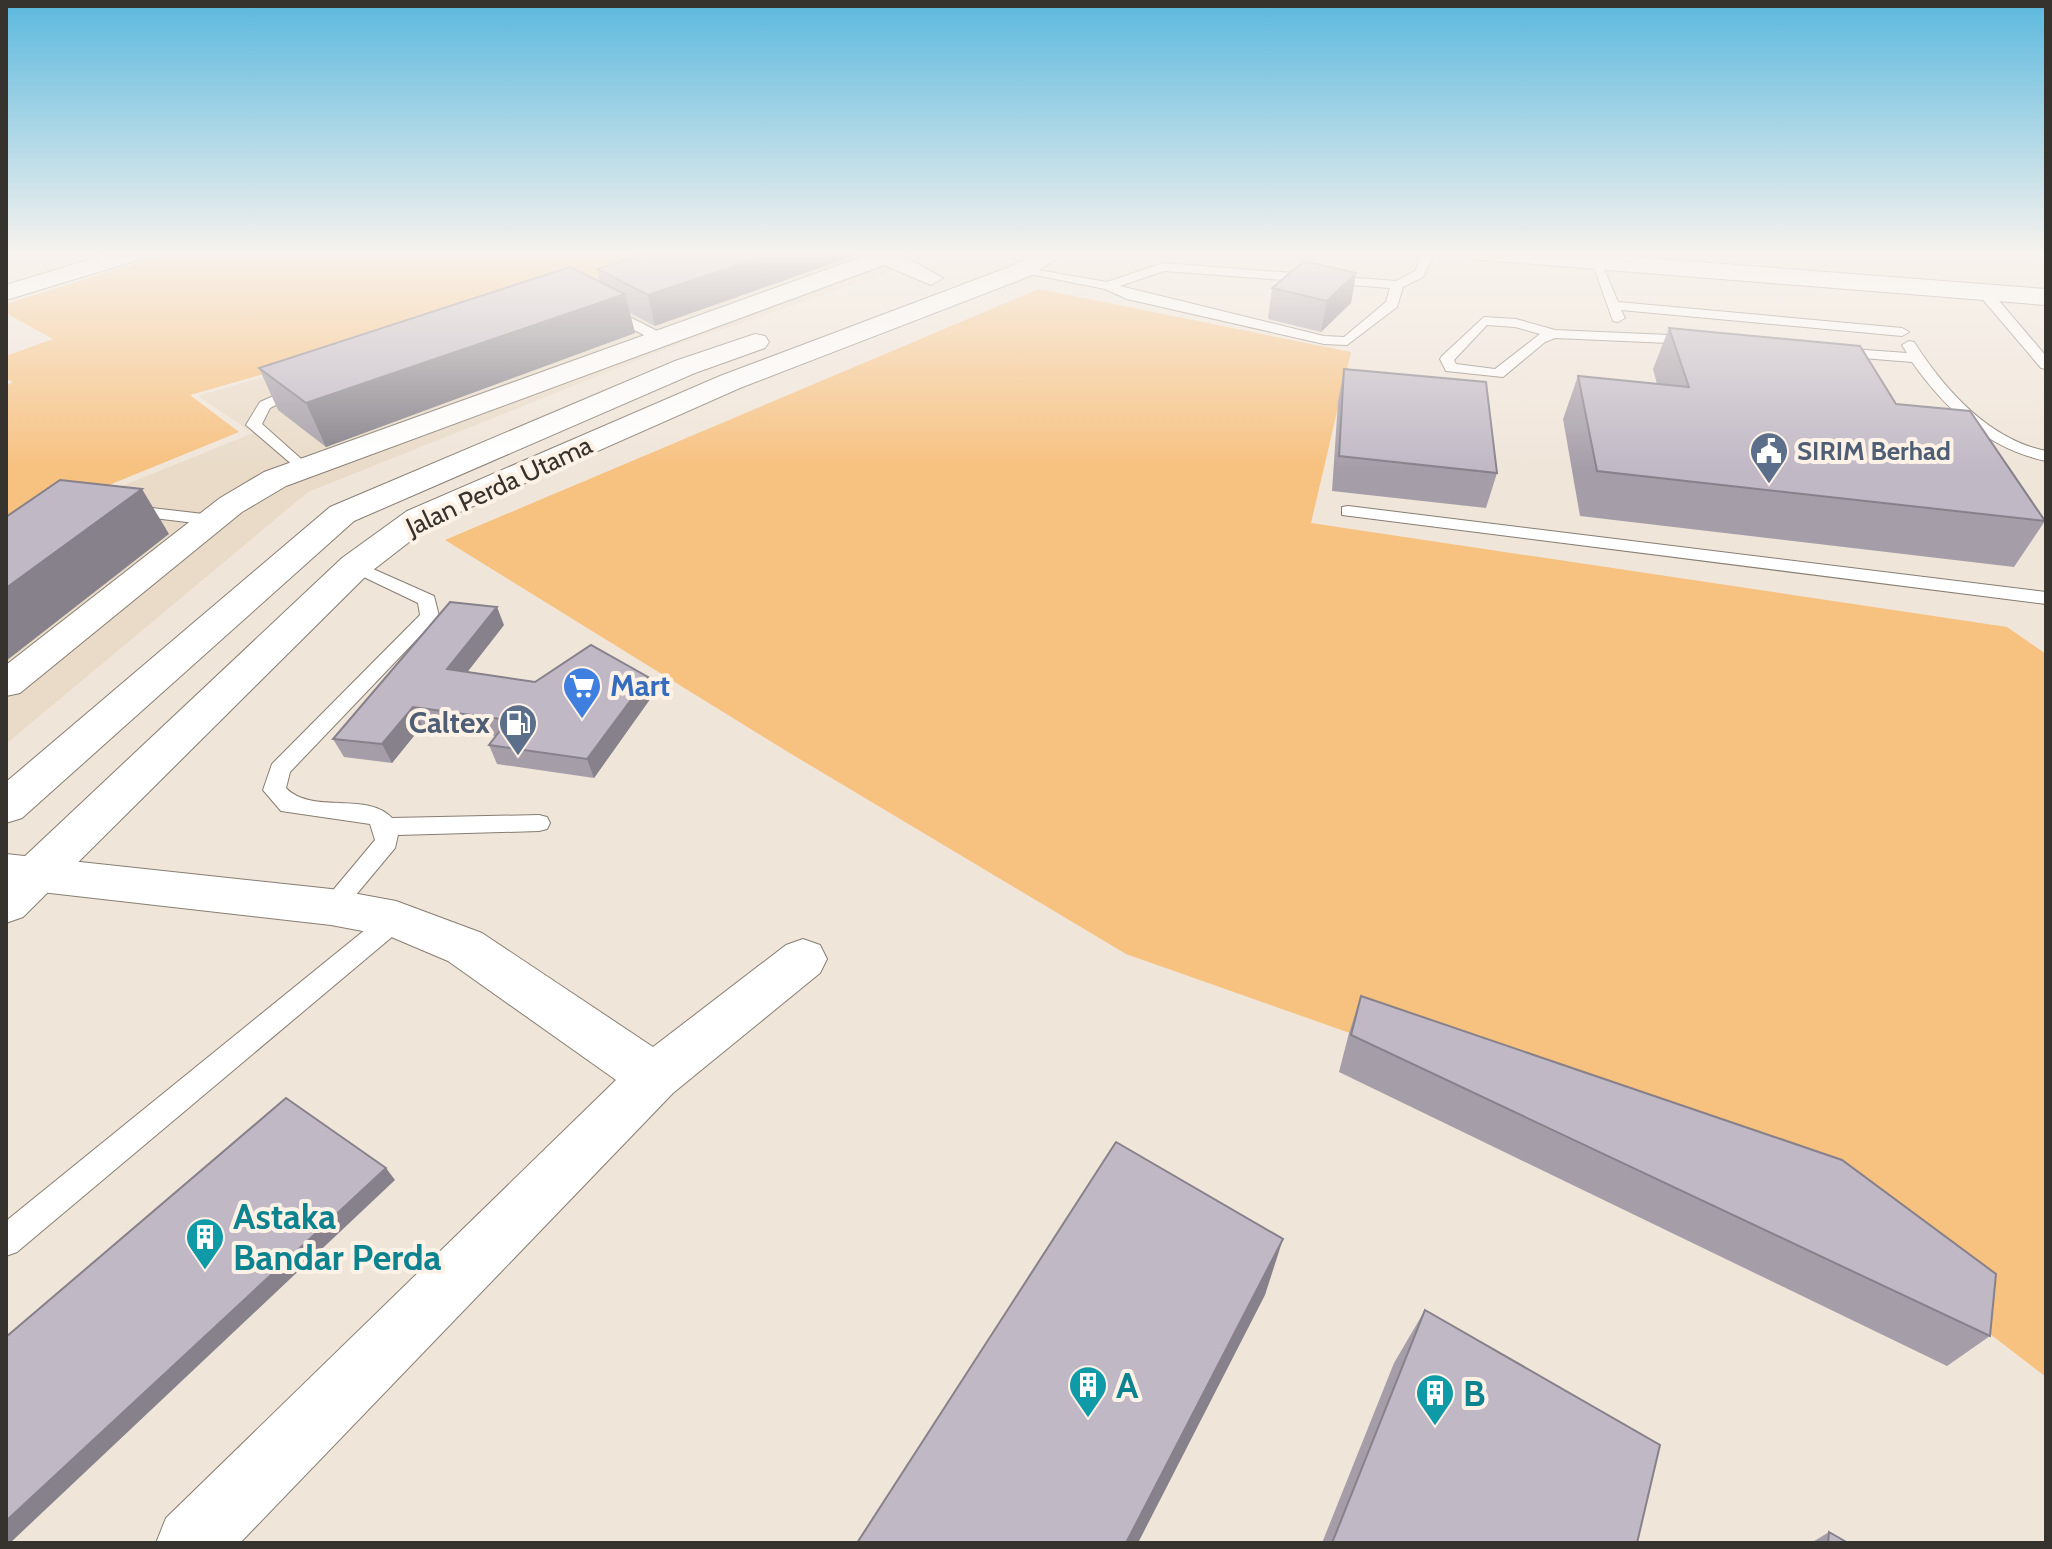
<svg xmlns="http://www.w3.org/2000/svg" width="2052" height="1549" viewBox="0 0 2052 1549" font-family="Cabin,sans-serif">
<rect width="100%" height="100%" fill="#f0e5d9"/>
<path fill="#e9dbc8" d="M696 252H947L671 347 308 492 6 744V533L253 433 198 396Z"/>
<path fill="#f7c17f" d="M172 252H694L190 395 239 432 6 527V386L13 382 6 379V356L53 339 6 313V304Z
M1039 289 1351 352 1311 523 2007 627 2046 654V1377L1809 1195 1126 954 788 752 445 540Z"/>
<g fill="none" stroke-linecap="round" stroke-linejoin="round">
<defs>
<path id="service" d="M1423 252H1435L1423 277 1403 287 1397 307 1347 345 1324 344 1127 299 1105 289 1015 271 1021 267 1107 282 1163 263 1396 281 1415 271ZM1164 271 1390 288 1386 302 1344 337 1324 336 1120 286Z
M1591 259 1601 262 1618 302 1902 328 1909 332 1902 336 1621 310 1625 318 1618 322 1613 321Z
M1979 289H1989L2046 356V369L2041 368 1979 295Z
M606 305 665 335 667 338 655 341 601 312V306Z
M1484 317 1516 319 1555 330 1692 336 1699 340 1692 344 1555 338 1545 342 1503 377 1446 371 1440 359 1442 356ZM1487 325 1515 327 1540 334 1495 369 1456 364 1454 360Z
M1909 341 1914 342C1945 390 1988 439 2046 451V461C1988 449 1945 409 1912 362L1838 356 1831 352 1838 348 1907 353 1902 345Z
M296 386 308 389 270 408 262 424 308 465 310 468 302 473 246 425 260 402Z
M126 505 212 515 221 520 212 525 120 514V506Z
M1348 506 2046 592V604L1342 515V507Z
M355 561 434 596 439 616 290 772 286 788C312 815 367 791 392 818L539 815 547 817 550 823 547 829 539 831 398 835 395 848 340 914 331 916 322 914 319 907 375 840 370 824 281 811 263 790 272 764 420 615 418 603 349 570 346 566Z
M396 909 405 912 408 919 405 926 17 1252 6 1256V1221L387 912Z"/>
<path id="minor" d="M114 252H151L148 257 6 300V285Z
M875 252H909L905 257 943 278 931 285 884 265 286 486 242 512 20 693 6 696V665L220 498 264 472Z
M6 854 331 889 396 901 482 933 653 1047 786 945 803 939 820 945 827 959 820 973 673 1093 240 1543H156L166 1518 616 1080 448 961 389 936 331 925 6 888Z"/>
<path id="tertiary" d="M1036 252H1067L1030 276 740 388 471 507 431 525 368 574 23 917 6 923V874L342 558 407 511 720 376 1012 266Z
M755 334 765 336 769 342 765 348 695 373 354 521 22 818 6 823V782L330 507 675 361Z"/>
<path id="primary" d="M1458 252H1570L2046 289V305L1470 259Z"/>
</defs>
<use href="#service" stroke="#877d72" stroke-width="2"/>
<use href="#minor" stroke="#877d72" stroke-width="2"/>
<use href="#tertiary" stroke="#877d72" stroke-width="2"/>
<use href="#primary" stroke="#877d72" stroke-width="2"/>
<use href="#service" fill="#fff" fill-rule="evenodd"/>
<use href="#minor" fill="#fff" fill-rule="evenodd"/>
<use href="#tertiary" fill="#fff" fill-rule="evenodd"/>
<use href="#primary" fill="#fff" fill-rule="evenodd"/>
</g>
<path fill="#a59ea9" d="M652 252 655 326 630 313 635 333 326 447 278 410 259 368 600 282 597 269Z
M1356 273 1351 303 1321 332 1268 319 1272 288Z
M1669 328 1896 404 2045 521 2014 567 1580 516 1563 419 1578 376 1657 384 1653 369Z
M1344 369 1497 473 1486 508 1332 491 1338 402Z
M504 625 467 672 535 682 653 695 594 778 497 764 489 745 496 736 422 726 392 763 344 757 333 739Z
M1361 996 1990 1336 1947 1366 1339 1072 1349 1033Z
M1425 1310 1637 1543H1322L1394 1363Z
M1829 1532 1848 1543H1811Z"/>
<path fill="#86818a" d="M776 252H865L655 326 648 295Z
M1356 273 1351 303 1321 332 1327 301Z
M625 294 635 333 326 447 306 403Z
M142 489 169 534 6 661V588Z
M497 607 504 625 455 688 447 669Z
M648 677 653 695 594 778 587 759Z
M413 707 422 726 392 763 382 744Z
M386 1168 395 1180 10 1543H6V1521Z
M1283 1239 1265 1295 1138 1543H1126Z"/>
<path fill="#c0b8c5" stroke="#86818a" stroke-width="2" d="M652 252H776L648 295 597 269Z
M1304 261 1356 273 1327 301 1272 288Z
M570 267 625 294 306 403 259 368Z
M1669 328 1860 346 1896 404 1970 411 2045 521 1597 471 1578 376 1689 387Z
M1344 369 1486 382 1497 473 1339 456Z
M60 480 142 489 6 588V517Z
M450 602 497 607 447 669 535 682 591 645 648 677 587 759 489 745 508 720 413 707 382 744 333 739Z
M1361 996 1842 1160 1996 1274 1990 1336 1351 1035Z
M286 1098 386 1168 6 1521V1337Z
M1116 1142 1283 1239 1126 1543H857Z
M1425 1310 1660 1445 1637 1543H1332Z
M1829 1532 1848 1543H1828Z"/>
<linearGradient id="sky" x2="0" y2="1"><stop stop-color="#5ab8de"/><stop offset="0.54" stop-color="#f8f3ee"/><stop offset="1" stop-color="#f8f3ee" stop-opacity="0"/></linearGradient>
<rect width="2052" height="469" fill="url(#sky)"/>
<defs>
<symbol id="civic-pin" viewBox="-11 -11 22 30"><path d="M0 17L-7.5 6A9.5 9.5 0 1 1 7.5 6Z" fill="#5c6f8a" stroke="#fef2e6"/><path d="M-.6-6.5H3V-4.5H.6V-3L4-1V1h2V6H-6V1h2V-1L-.6-3ZM-1.2 2.5V6h2.4V2.5Z" fill="#fff"/></symbol>
<symbol id="supermarket-pin" viewBox="-11 -11 22 30"><path d="M0 17L-7.5 6A9.5 9.5 0 1 1 7.5 6Z" fill="#3f7fe0" stroke="#fef2e6"/><path d="M-6-5.5h2.5l.6 2H6L4.5 2H-2.5L-4.4-4H-6ZM-1.5 3.2a1.3 1.3 0 1 0 .1 0ZM3 3.2a1.3 1.3 0 1 0 .1 0Z" fill="#fff"/></symbol>
<symbol id="fuel-pin" viewBox="-11 -11 22 30"><path d="M0 17L-7.5 6A9.5 9.5 0 1 1 7.5 6Z" fill="#5c6f8a" stroke="#fef2e6"/><path d="M-5.5-6h7V0h2V4h1.3V-2.5L3-4.5l.8-.8L6-3V5H2.5V1h-1V6h-7ZM-4.2-4.7v3.2H.2V-4.7Z" fill="#fff"/></symbol>
<symbol id="building-pin" viewBox="-11 -11 22 30"><path d="M0 17L-7.5 6A9.5 9.5 0 1 1 7.5 6Z" fill="#0f9aa8" stroke="#fef2e6"/><path d="M-4-6H4V6H1V3H-1V6H-4ZM-2.5-4.3h1.7v1.8h-1.7ZM.8-4.3h1.7v1.8H.8ZM-2.5-1h1.7V.8h-1.7ZM.8-1h1.7V.8H.8Z" fill="#fff"/></symbol>
</defs>
<g fill-rule="evenodd">
<use href="#civic-pin" x="1747" y="429" width="44" height="60"/>
<use href="#supermarket-pin" x="560" y="664" width="44" height="60"/>
<use href="#fuel-pin" x="496" y="701" width="44" height="60"/>
<use href="#building-pin" x="183" y="1215" width="44" height="60"/>
<use href="#building-pin" x="1066" y="1363" width="44" height="60"/>
<use href="#building-pin" x="1413" y="1371" width="44" height="60"/>
</g>
<g text-anchor="middle" stroke-width="8" stroke-linejoin="round" paint-order="stroke">
<g font-size="26" font-weight="bold" fill="#4e5e75" stroke="#fef2e6" text-anchor="start">
<text x="1797" y="460">SIRIM Berhad</text>
</g>
<g font-size="26" fill="#36322d" stroke="#fef2e6">
<text transform="translate(499 486) rotate(-25)" y="9">Jalan Perda Utama</text>
</g>
<g font-size="30" font-weight="bold" fill="#366cbe" stroke="#fef2e6" text-anchor="start">
<text x="610" y="696">Mart</text>
</g>
<g font-size="30" font-weight="bold" fill="#4e5e75" stroke="#fef2e6" text-anchor="end">
<text x="490" y="733">Caltex</text>
</g>
<g font-size="36" font-weight="bold" fill="#0d838f" stroke="#fef2e6" text-anchor="start">
<text x="233" y="1229">Astaka<tspan x="233" dy="41">Bandar Perda</tspan></text>
<text x="1116" y="1398">A</text>
<text x="1463" y="1406">B</text>
</g>
</g>
<rect width="2052" height="1549" fill="none" stroke="#36322d" stroke-width="16"/>
</svg>
